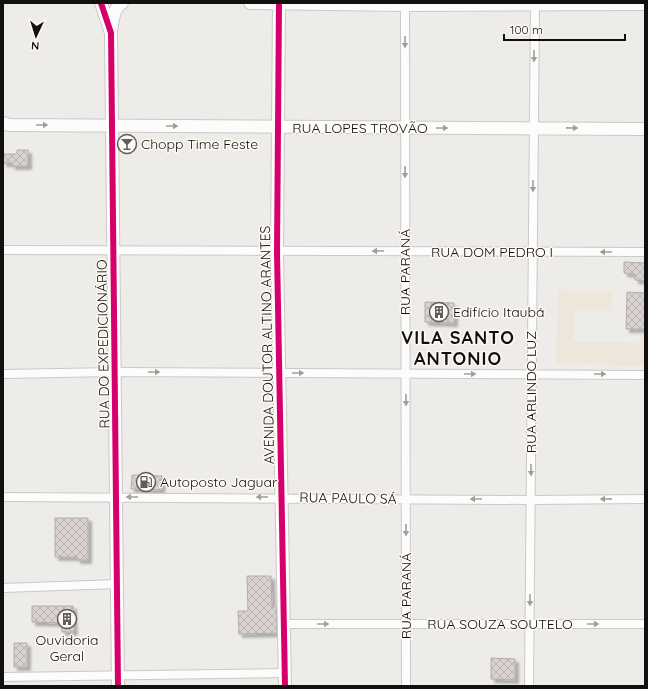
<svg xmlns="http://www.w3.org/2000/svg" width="648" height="689" viewBox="0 0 648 689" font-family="Quicksand,sans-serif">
<defs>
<pattern id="building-cross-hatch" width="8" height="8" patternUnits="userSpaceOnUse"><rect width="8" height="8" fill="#dad2cf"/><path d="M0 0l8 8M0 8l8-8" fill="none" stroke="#bab3b1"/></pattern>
<filter id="shadow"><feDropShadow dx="3.5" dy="3.5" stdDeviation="1" flood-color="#0004"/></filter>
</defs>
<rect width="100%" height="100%" fill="#eeece9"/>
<path fill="#ede6da" d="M558 291 613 292 612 311H574L573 341 640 343 641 333H645V366L556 363Z"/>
<path fill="url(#building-cross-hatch)" stroke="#b0adac" filter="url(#shadow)" d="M17 150H28V166H12V163H3V154H17Z
M624 262 645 263V281L635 280V274L624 273Z
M627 292 645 293V329H626Z
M425 302 454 303V323L425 322Z
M132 475 162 476 161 490 131 489Z
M55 518H88V560H77V557H55Z
M247 576H271L272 607 276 606 277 633 239 634 238 611H248Z
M32 606H73L74 632H62L61 623 32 622Z
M14 643H27V667H14Z
M491 658 515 659V680L491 679Z"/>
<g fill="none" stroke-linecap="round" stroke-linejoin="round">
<defs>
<path id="street" d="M405 3 406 686
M3 250 645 252
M3 374 115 372 645 375
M3 497 531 500 645 499
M3 588 118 584
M284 624H645
M3 677 285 673
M529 686 535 3"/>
<path id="secondary" d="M101 3 111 33 118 686
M250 3 405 5 645 4
M279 3 277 252 285 686
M111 30C113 21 113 7 122 3
M3 123 9 125 645 129"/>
</defs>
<use href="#street" stroke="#cbc9c7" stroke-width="10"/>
<use href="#secondary" stroke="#cbc9c7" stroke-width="14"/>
<use href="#street" stroke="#fcfcfc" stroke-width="8"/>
<use href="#secondary" stroke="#fcfcfc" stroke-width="12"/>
<defs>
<path id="cycleway" d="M101 3 111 33 118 686
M279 3 277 252 285 686"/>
</defs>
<use href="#cycleway" stroke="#fefaf3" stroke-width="8"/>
<use href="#cycleway" stroke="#d6006c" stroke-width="6"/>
</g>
<defs><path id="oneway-solid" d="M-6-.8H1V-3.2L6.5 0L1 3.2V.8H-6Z"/></defs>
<g fill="#9e9e9d">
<use href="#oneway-solid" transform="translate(405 42) rotate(90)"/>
<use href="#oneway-solid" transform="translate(534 56) rotate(90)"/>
<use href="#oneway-solid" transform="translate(42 125)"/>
<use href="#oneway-solid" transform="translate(172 126)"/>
<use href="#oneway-solid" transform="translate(442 128)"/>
<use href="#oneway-solid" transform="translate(572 128) rotate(1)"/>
<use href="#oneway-solid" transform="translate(405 172) rotate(90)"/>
<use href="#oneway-solid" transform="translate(533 186) rotate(90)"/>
<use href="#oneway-solid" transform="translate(378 251) rotate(180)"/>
<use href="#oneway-solid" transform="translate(606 252) rotate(-180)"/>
<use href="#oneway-solid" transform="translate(154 372)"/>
<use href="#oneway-solid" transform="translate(298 373)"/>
<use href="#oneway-solid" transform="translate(470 374)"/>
<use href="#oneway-solid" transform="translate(600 374)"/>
<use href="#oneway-solid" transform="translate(406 400) rotate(90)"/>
<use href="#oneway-solid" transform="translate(531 470) rotate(90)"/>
<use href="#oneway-solid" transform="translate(132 497) rotate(-180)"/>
<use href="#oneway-solid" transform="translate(262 497) rotate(-180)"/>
<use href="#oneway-solid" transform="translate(476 499) rotate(-180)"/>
<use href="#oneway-solid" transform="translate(606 499) rotate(179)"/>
<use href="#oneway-solid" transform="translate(406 530) rotate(90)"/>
<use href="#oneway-solid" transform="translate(530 600) rotate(90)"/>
<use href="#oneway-solid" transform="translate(323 624)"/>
<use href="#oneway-solid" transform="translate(593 624)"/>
</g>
<defs>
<symbol id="bar-ring" viewBox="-11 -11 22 22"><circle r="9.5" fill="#fefaf3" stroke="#5e5d5b" stroke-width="1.5"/><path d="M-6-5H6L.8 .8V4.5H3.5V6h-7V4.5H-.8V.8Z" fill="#5e5d5b"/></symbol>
<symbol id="building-ring" viewBox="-11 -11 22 22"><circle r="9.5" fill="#fefaf3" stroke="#5e5d5b" stroke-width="1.5"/><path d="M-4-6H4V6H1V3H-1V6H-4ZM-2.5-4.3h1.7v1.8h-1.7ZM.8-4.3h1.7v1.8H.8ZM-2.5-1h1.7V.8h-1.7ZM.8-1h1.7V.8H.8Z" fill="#5e5d5b"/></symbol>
<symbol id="fuel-ring" viewBox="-11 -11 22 22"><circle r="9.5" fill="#fefaf3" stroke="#5e5d5b" stroke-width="1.5"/><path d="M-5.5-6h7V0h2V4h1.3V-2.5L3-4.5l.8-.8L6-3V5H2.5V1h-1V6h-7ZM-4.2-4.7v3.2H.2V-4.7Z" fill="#5e5d5b"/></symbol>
</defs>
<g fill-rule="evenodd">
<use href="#bar-ring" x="116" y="133" width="22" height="22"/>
<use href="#building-ring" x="428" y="301" width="22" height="22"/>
<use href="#fuel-ring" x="135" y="471" width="22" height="22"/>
<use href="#building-ring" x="56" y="608" width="22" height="22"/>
</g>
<g text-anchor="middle" stroke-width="3" stroke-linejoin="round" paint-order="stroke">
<g font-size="14" fill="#11100e" stroke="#fefaf3">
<text x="360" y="133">RUA LOPES TROVÃO</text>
<text x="492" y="257">RUA DOM PEDRO I</text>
<text transform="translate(405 272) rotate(-90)" y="5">RUA PARANÁ</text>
<text transform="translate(103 344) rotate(-91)" y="5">RUA DO EXPEDICIONÁRIO</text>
<text transform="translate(267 345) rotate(-91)" y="5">AVENIDA DOUTOR ALTINO ARANTES</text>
<text transform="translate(531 392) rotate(-90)" y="5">RUA ARLINDO LUZ</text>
<text transform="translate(348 498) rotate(1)" y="5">RUA PAULO SÁ</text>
<text transform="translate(406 596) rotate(-90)" y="5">RUA PARANÁ</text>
<text x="500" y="629">RUA SOUZA SOUTELO</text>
</g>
<g font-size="14" fill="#11100e" stroke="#fefaf3" text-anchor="start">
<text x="141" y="149">Chopp Time Feste</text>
<text x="453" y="317">Edifício Itaubá</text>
<text x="160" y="487">Autoposto Jaguar</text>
<text x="67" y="645" text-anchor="middle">Ouvidoria<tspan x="67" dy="16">Geral</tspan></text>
</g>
<g font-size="18" font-weight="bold" letter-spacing="1" fill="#11100e" stroke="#fefaf3">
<text x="458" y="344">VILA SANTO<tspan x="458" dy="21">ANTONIO</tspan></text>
</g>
</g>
<rect width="648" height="689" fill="none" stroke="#11100e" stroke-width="8"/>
<g transform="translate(36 36) rotate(184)" stroke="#fefaf3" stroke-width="3" paint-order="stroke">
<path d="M0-3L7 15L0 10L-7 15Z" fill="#11100e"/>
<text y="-6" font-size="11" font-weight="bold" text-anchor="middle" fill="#11100e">N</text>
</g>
<path d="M504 34v6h121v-6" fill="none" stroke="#11100e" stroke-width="2"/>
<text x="510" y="34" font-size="12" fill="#11100e" stroke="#fefaf3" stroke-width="3" paint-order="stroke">100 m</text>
</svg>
